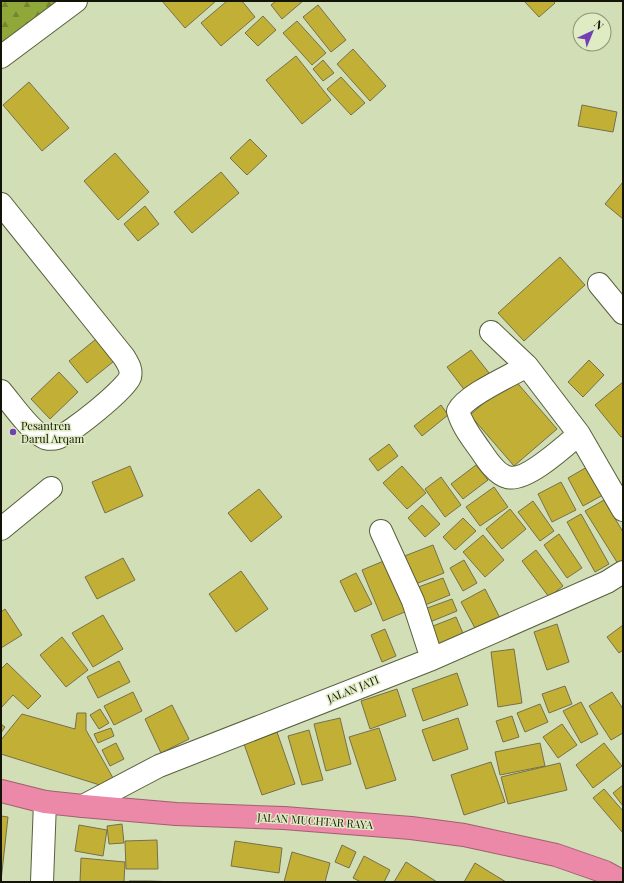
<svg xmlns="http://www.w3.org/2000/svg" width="624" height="883" viewBox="0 0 624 883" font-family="'Playfair Display',serif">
<defs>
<pattern id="forest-firs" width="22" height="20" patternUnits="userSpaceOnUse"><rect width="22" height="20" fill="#90a739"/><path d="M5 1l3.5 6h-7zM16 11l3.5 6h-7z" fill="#74872e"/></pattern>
</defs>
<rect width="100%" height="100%" fill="#d2deb5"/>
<path fill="url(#forest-firs)" d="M1 1H79L1 61Z"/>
<path fill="#c2b036" stroke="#76704a" d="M162 1H216L185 28Z
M227 1H242L255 17 221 46 201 23Z
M276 1H303L282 19 271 5Z
M524 1H553L555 3 539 17Z
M318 5 346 40 331 52 303 17Z
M263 16 276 30 258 46 245 33Z
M297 21 326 53 312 65 283 33Z
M353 49 386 86 370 101 337 64Z
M296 56 331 100 302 124 266 80Z
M323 60 334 73 323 81 313 69Z
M341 77 365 103 351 115 327 89Z
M29 82 69 128 42 151 3 105Z
M582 105 617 112 613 132 578 126Z
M250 139 267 156 247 175 230 158Z
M115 153 149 192 118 220 84 181Z
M221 172 239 193 192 233 174 212Z
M623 182V219L605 204Z
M145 206 159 224 138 241 124 224Z
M560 257 585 285 524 341 498 313Z
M101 335 119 357 87 383 69 361Z
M471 350 493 378 469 396 447 367Z
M589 360 604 375 583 397 568 382Z
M59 372 78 392 50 419 31 399Z
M513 378 557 429 514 466 470 415Z
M623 382V436L621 437 595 405Z
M441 405 448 415 422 436 414 426Z
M389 444 398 456 378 471 369 459Z
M476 465 488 480 463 499 451 484Z
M130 466 143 496 105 513 92 482Z
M402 466 426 493 407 509 383 483Z
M587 467 603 495 583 506 568 478Z
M441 477 461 505 445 517 425 489Z
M561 482 576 510 552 522 538 494Z
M494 487 508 507 480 526 466 507Z
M259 489 282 517 251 542 228 513Z
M604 500 623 532V566L620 567 585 511Z
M533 501 554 531 540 541 518 512Z
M422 505 440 524 425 537 408 518Z
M510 509 526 529 502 549 486 529Z
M581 514 609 564 595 572 567 522Z
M463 518 476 531 455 550 443 537Z
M559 534 582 568 567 578 544 545Z
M483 535 504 560 485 577 463 552Z
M433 545 444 573 413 585 402 557Z
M536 550 563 586 549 597 522 561Z
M123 558 135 580 97 599 85 577Z
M391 558 412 609 383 621 362 570Z
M464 560 477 583 463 591 450 568Z
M241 571 268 609 236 632 209 594Z
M356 573 372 604 355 612 340 581Z
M443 578 450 595 420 607 413 589Z
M485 589 500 618 476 630 461 602Z
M452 599 457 611 425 624 419 611Z
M5 609 22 635 1 648V612Z
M103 615 123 649 93 667 72 633Z
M456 617 465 638 436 649 428 628Z
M557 624 569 662 547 670 534 632Z
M623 625V650L619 653 607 637Z
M385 629 396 656 382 662 371 635Z
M62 637 88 670 66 687 40 655Z
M514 649 522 703 498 707 491 652Z
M119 661 130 682 98 698 87 677Z
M7 663 41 696 28 709 13 695 1 708V669Z
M457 673 468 705 423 721 412 689Z
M565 686 572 704 549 713 542 694Z
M397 689 406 716 370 729 361 701Z
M133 692 142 711 114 725 104 706Z
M612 692 623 709V733L611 740 589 706Z
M581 702 598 734 581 743 563 711Z
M540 704 548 722 525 732 517 713Z
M172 705 189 739 161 753 145 719Z
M100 709 109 723 99 729 90 715Z
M77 713H86V730L113 778 103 786 1 754V740L22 714 75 729Z
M512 716 519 737 503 742 496 721Z
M340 718 351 764 326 771 314 724Z
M458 718 468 749 433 761 422 730Z
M1 724 5 727 1 733Z
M562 724 577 745 558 758 543 737Z
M111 728 114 736 98 743 94 734Z
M379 728 396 780 366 789 349 737Z
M309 730 323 780 302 785 288 736Z
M277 732 295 784 262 795 244 744Z
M116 743 124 759 110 766 102 750Z
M540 743 545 766 500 775 495 752Z
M604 743 622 766 593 788 576 765Z
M491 762 505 802 464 815 451 775Z
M560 763 567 790 508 804 501 777Z
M623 785V806L613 793Z
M604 789 623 811V833L593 798Z
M1 816 8 817 1 881Z
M122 824 124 843 109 844 107 826Z
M79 825 107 830 103 856 75 851Z
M157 840 158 869H126L125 841Z
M235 841 282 848 279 873 231 866Z
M342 845 356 852 349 868 335 862Z
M292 852 330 863 325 882H284Z
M364 856 390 870 384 882H361L353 878Z
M81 858 125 862 124 882H80Z
M406 862 437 882H394Z
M475 863 506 882H464Z
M129 881H149V882H129Z
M149 881 178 882H149Z"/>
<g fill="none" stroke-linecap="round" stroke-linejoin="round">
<defs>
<path id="street" d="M1 57 76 1
M1 204 124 357C128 364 132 369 130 377 126 389 70 434 57 438 54 439 49 439 45 438 30 431 12 404 1 391
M599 284 623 313
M491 332 527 366 579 434 623 510
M527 366C510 376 466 395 458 411 462 426 472 438 481 451 487 460 496 474 507 477 525 483 565 446 579 434
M1 529 51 488
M381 531 413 601 432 659
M83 806 159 766 432 659 607 582 623 572
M42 882 45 802"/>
<path id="highway" d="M1 791 45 802 83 806 176 814 284 818 411 828 464 835 556 855 605 872 623 882"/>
</defs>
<use href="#street" stroke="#57603c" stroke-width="24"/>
<use href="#highway" stroke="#9f606f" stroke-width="24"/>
<use href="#street" stroke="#fff" stroke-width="22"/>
<use href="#highway" stroke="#ec89a8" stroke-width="22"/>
</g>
<circle fill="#743fb6" stroke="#dfebc2" stroke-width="1.5" cx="13" cy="432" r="4"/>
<g text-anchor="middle" stroke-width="3" stroke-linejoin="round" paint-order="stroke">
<g font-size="11" fill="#111406" stroke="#dfebc2" text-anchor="start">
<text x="21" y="430">Pesantren<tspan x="21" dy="13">Darul Arqam</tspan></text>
</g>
<g font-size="11" fill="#111406" stroke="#dfebc2">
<text transform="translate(353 689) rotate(-22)" y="4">JALAN JATI</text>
<text transform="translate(315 821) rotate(4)" y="4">JALAN MUCHTAR RAYA</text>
</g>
</g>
<rect width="624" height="883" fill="none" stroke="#111406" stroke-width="4"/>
<g transform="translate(592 32) rotate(44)"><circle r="19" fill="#dfebc2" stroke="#8d9577"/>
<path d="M0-3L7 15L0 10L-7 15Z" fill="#743fb6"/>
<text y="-6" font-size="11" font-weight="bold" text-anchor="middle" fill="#111406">N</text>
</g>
</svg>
